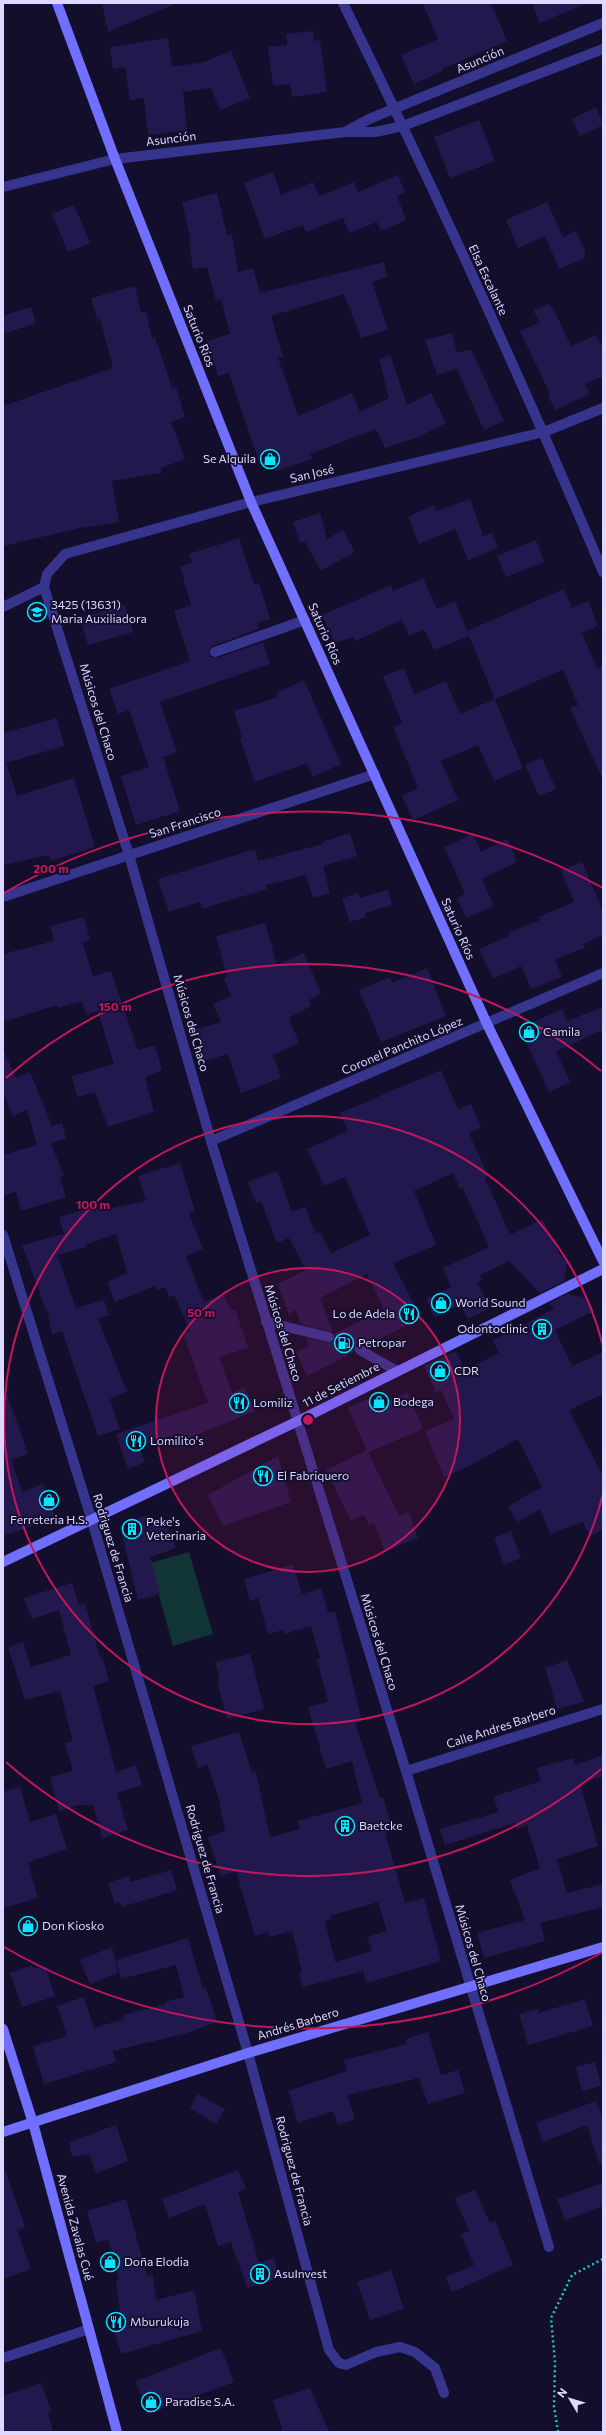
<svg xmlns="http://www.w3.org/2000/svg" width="606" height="2435" viewBox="0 0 606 2435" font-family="Commissioner,sans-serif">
<rect width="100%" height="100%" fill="#130e2b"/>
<path fill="#103534" d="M189 1552 213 1634 173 1646 150 1563Z"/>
<path fill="#23184e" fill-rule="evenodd" d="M102 3H177L108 32Z
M423 3H491L507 41 442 69 443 71 414 84 401 55 438 39Z
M532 3H587L540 23Z
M313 31 314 41 320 40 327 92 292 97 290 84 273 86 268 47 287 45 286 34Z
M168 38 172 67 204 62 231 51 250 98 220 110 211 88 183 92 187 130 148 135 144 98 130 100 125 67 113 69 110 47Z
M596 107 603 125 580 136 572 119Z
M479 120 495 161 450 178 434 137Z
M273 172 281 195 313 182 319 196 354 182 358 192 398 175 405 193 397 196 406 220 381 231 377 222 349 233 343 218 306 232 303 225 265 239 244 183Z
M217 193 227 235H232L238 272 253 268 260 293 384 262 387 277 372 282 388 330 361 338 344 294 271 316 283 357 278 358 298 416 352 393 360 412 389 398 379 359 390 355 407 405 431 393 446 423 418 437 385 448 376 429 310 454 312 459 277 471 258 458 229 373 218 376 207 341 230 334 221 299 216 301 207 267 193 269 189 242 191 241 182 202Z
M547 202 563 237 576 231 585 251V258L559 269 545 236 518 248 506 220Z
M74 205 90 243 68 252 52 214Z
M135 286 141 313 146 312 152 338 155 337 172 388 176 387 185 417 171 422 185 459 161 468 162 473 112 481 119 522 80 528 3 546V406L113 368 100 319 97 320 91 298Z
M549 304 556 314 571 346 596 335 603 349V376L585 384 590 394 555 410 548 395 550 394 520 331 540 322 533 310Z
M31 307 36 323 3 334V316Z
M452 333 457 353 471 349 504 421 484 430 457 369 437 375 425 340Z
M470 499 483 536 492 533 498 548 468 560 455 529 419 544 408 517 434 505 437 511Z
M320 513 327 539 343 530 355 552 321 571 305 542 300 543 293 522Z
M239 538 254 584 259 583 270 619 257 623 259 629 212 646 209 654 211 657 217 658 263 642 270 664 160 702 177 752 163 757 180 811 136 825 121 776 149 767 129 710 118 714 109 689 190 661 174 611 191 605 180 566 192 563 189 554Z
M536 540 544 562 506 577 497 556Z
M423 578 437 609 455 601 467 631 564 589 572 608 588 601 598 626 582 633 597 668 603 665V780L570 708 578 705 563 670 495 699 469 636 434 650 424 629 409 636 402 620 355 641 353 637 335 643 322 615 391 585 393 591Z
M125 605 133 632 88 645 80 618Z
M404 668 414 694 446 681 460 714 495 699 523 768 494 781 478 745 441 761 458 800 413 820 402 796 418 788 393 727 402 723 383 676Z
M304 680 341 764 313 777 307 763 255 782 240 739 242 738 234 711 278 697 276 693Z
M57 718 64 746 6 763 17 796 74 778 95 847 51 861 49 855 3 865V733Z
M542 758 556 789 539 796 525 765Z
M350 833 357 856 323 866 330 893 313 898 306 875 266 885 267 889 208 907 202 909 200 902 169 912 158 879 255 849 258 861 323 844 322 842Z
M473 834 481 852 507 839 517 862 482 879 494 906 466 918 457 898 465 894 444 847Z
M582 862 603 911V935L583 944 585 948 555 959 562 977 531 989 521 966 493 979 479 949 509 936 508 933 540 920 539 917 574 902 561 871Z
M388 890 392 905 365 913 366 917 350 922 342 898 358 893 360 898Z
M84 917 90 940 82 942 93 976 111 971 138 1050 155 1045 162 1070 145 1077 154 1112 108 1127 95 1092 77 1097 72 1076 114 1064 98 1011 87 1015 82 1001 58 1008 57 1005 3 1022V954L54 941 50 926Z
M265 923 277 965 304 953 321 993 309 1000 311 1006 289 1018 299 1043 273 1055 281 1078 241 1093 228 1054 204 1061 195 1030 221 1022 213 1004 231 996 224 978 227 977 216 936Z
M427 968 446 1016 381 1042 359 990 390 977 392 983Z
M603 1007V1030L556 1051 570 1082 549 1092 520 1028 562 1009 567 1021Z
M3 1049 16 1078 30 1072 52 1126 62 1123 66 1139 51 1143 64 1176 60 1177 66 1197 21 1211 16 1192 3 1196V1155L37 1145 27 1110 13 1116 3 1093Z
M441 1070 458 1109 471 1104 481 1127 469 1133 488 1176 485 1178 510 1235 543 1219 560 1255 568 1259 564 1281 540 1293 509 1261 480 1275 482 1280 477 1282 491 1308 468 1319 460 1305 434 1317 426 1299 451 1287 443 1268 489 1247 463 1188 460 1189 453 1173 414 1191 436 1245 393 1263 421 1318 366 1346 357 1344 354 1352 307 1376 296 1352 309 1346 306 1338 331 1343 335 1339 334 1334 384 1309 367 1274 320 1298 333 1332 301 1324 296 1310 289 1314 278 1284 306 1270 289 1238 277 1243 261 1201 256 1203 248 1182 277 1171 292 1212 305 1207 316 1234 320 1232 331 1253 370 1235 345 1177 324 1186 307 1149 348 1131 340 1113Z
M180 1163 195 1211 189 1213 203 1249 186 1256 204 1302 223 1294 231 1310 235 1309 248 1348 219 1357 232 1393 245 1387 255 1411 182 1441 178 1433 139 1447 145 1462 128 1469 116 1434 208 1403 183 1333 190 1331 174 1295 169 1297 165 1287 157 1290 155 1286 115 1302 107 1282 127 1273 116 1234 85 1245 86 1247 57 1255 76 1308 104 1300 109 1315 98 1319 127 1392 110 1399 120 1429 98 1436 62 1331 52 1334 48 1315 22 1245 64 1234 59 1217 105 1203 107 1209 146 1201 138 1176Z
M567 1294 588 1298 594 1311 555 1330 572 1366 603 1352V1394L569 1410 603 1476V1529L590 1536 583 1522 550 1534 540 1509 517 1522 508 1506 542 1487 518 1439 465 1468 444 1477 425 1431 454 1419 441 1390 436 1392 424 1366 456 1351 465 1370 499 1353 493 1340 554 1309 549 1303Z
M407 1392 423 1429 368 1452 399 1516 409 1512 418 1538 385 1551 374 1523 369 1525 364 1515 351 1521 326 1470 367 1450 348 1408 377 1395 381 1404Z
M7 1394 28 1454 11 1460 22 1492 43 1484 55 1518 3 1536V1395Z
M278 1456 291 1502 223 1526 208 1495Z
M147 1515 152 1526 166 1522 176 1548 150 1557 160 1594 138 1600 120 1527Z
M511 1531 521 1558 504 1565 494 1538Z
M293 1564 302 1594 321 1588 328 1613 335 1611 362 1721 355 1723 380 1798 383 1797 393 1831 385 1833 405 1903 424 1898 441 1961 366 1983 363 1971 303 1987 299 1973 302 1972 292 1931 269 1937 268 1932 255 1936 236 1871 221 1876 208 1837 225 1831 219 1800 208 1765 198 1768 191 1746 239 1732 252 1773 256 1772 270 1837 300 1829 298 1821 362 1803 352 1761 326 1769 308 1707 328 1702 317 1659 320 1658 311 1626 284 1634 283 1630 268 1634 258 1598 250 1601 244 1579ZM378 1902 387 1931 367 1937 372 1951 335 1962 325 1921 332 1919 330 1916Z
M72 1583 79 1605 85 1603 100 1657 102 1656 109 1681 93 1686 116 1772 136 1765 142 1785 117 1793 128 1830 102 1838 93 1805H79L59 1811 50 1777 73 1771 65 1743 73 1741 60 1691 25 1700 8 1647 23 1642 31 1667 71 1655 59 1610 32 1619 24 1598Z
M250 1654 264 1709 227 1719 218 1686 219 1676 215 1662Z
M567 1660 584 1702 557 1709 545 1668Z
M603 1755V1776L580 1784 598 1846 557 1859 567 1893 603 1884V1907L540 1923 545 1941 484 1958 477 1933 525 1920 510 1880 540 1868 527 1825 517 1829 515 1823 445 1845 440 1829 499 1812 493 1797 541 1781 537 1768 573 1758 575 1765Z
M20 1787 30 1822 56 1814 67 1849 28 1862 38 1898 3 1908V1792Z
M171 1870 177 1890 122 1907 120 1902 115 1904 108 1883 129 1876 131 1882Z
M188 1938 203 1989 206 1988 217 2022 187 2033 113 2051 116 2062 44 2084 33 2046 67 2036 57 2006 84 1997 94 2028 124 2019 123 2015 166 2004 165 2002 184 1997 176 1965 121 1979 116 1960Z
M112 1947 118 1973 90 1984 80 1960Z
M32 1965 34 1969 45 1966 55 1996 22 2007 10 1973Z
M585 1999 593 2026 528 2045 519 2014 538 2009 539 2013Z
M428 2032 441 2075 458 2070 465 2093 428 2104 419 2078 347 2095 355 2119 338 2125 333 2111 298 2123 288 2091 347 2071 344 2060 407 2044 406 2039Z
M595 2062 601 2086 582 2091 576 2067Z
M198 2094 225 2109 216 2124 190 2108Z
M596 2101 603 2119V2164L600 2165 587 2125 543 2142 536 2123Z
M116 2125 128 2161 96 2173 89 2154 72 2157 69 2142Z
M238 2170 246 2188 238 2192 259 2263 274 2258 279 2278 247 2288 231 2242 218 2246 205 2204 169 2218 162 2199Z
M3 2172H6L25 2227 17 2230 31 2269 3 2279Z
M603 2183V2206L565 2220 557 2199Z
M475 2190 490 2223 495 2221 513 2265 452 2292 445 2277 474 2265 461 2234 469 2231 455 2198Z
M126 2199 147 2276 153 2275 156 2300 194 2290 202 2331 121 2354 112 2323 121 2320 116 2281 119 2280 108 2239 96 2243 87 2211Z
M391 2270 404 2309 370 2320 357 2282Z
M221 2348 234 2382 148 2414 136 2381Z
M41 2383 51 2411 48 2413 53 2432H3V2396Z
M310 2388 329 2432H283L273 2400Z"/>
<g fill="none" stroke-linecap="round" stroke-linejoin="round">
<path stroke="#23c7bc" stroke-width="2.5" stroke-dasharray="2 3" stroke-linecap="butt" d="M558 2432 554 2406 555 2362 551 2318 572 2275 603 2259"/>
<path stroke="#37348e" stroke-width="10" d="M3 607 44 587
M215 652 305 620
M266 1322 329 1337
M360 1350 397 1371
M3 2358 89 2329"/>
<path stroke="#37348e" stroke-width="10" d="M343 3C435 190 522 380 603 572
M345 132 369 119 603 23
M3 187 115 159 345 132H375L403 126 603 49
M3 897 375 774
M211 1141 603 973
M3 1235 92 1521 248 2053 329 2350 339 2363 346 2365 376 2352 400 2347 415 2352 435 2368 444 2393
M406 1771 603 1709
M549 2247 406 1771 211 1141 129 855 44 587 47 574 65 554 251 502 544 432 603 408"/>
<path stroke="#716fff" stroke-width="10" d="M57 3 115 159 251 502 487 1024 603 1261
M3 1562 296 1422 603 1269
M3 2029 33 2123 117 2432
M3 2132 248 2053 603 1947"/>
</g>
<circle cx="308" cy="1420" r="152" fill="#c2185b" fill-opacity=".12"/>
<g fill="none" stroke="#c2185b" stroke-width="2">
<circle cx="308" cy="1420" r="152"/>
<path d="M603 1494A304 304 0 1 1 603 1346"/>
<path d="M601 1769A456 456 0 0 1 6 1762M6 1078A456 456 0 0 1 601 1071"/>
<path d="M603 1952A608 608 0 0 1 4 1947M4 893A608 608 0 0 1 603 888"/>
</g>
<defs>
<symbol id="shop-ring" viewBox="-11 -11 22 22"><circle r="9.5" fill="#130e2b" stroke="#04e7ff" stroke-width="1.5"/><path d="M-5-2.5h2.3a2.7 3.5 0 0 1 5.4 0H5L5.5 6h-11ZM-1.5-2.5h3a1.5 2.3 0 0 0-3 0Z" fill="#04e7ff"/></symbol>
<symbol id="school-ring" viewBox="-11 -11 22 22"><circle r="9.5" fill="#130e2b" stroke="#04e7ff" stroke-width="1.5"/><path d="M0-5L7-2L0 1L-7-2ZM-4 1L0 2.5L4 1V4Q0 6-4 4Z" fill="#04e7ff"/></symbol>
<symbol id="restaurant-ring" viewBox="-11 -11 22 22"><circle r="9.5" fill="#130e2b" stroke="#04e7ff" stroke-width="1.5"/><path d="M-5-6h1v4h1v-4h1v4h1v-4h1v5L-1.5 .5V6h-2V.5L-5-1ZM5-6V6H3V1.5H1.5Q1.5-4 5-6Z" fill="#04e7ff"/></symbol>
<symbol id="building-ring" viewBox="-11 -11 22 22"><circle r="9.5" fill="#130e2b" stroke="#04e7ff" stroke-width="1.5"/><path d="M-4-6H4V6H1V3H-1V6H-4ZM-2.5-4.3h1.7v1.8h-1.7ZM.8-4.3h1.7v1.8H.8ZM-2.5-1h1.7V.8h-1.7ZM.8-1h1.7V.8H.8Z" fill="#04e7ff"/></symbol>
<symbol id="fuel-ring" viewBox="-11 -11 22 22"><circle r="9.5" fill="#130e2b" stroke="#04e7ff" stroke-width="1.5"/><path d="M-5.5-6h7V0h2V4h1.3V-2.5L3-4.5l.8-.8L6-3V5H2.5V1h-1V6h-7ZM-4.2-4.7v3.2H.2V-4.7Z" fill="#04e7ff"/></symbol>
</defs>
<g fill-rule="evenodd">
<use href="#shop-ring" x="259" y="448" width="22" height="22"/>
<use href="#school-ring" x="26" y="601" width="22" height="22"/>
<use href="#shop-ring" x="518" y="1021" width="22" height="22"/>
<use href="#shop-ring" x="430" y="1292" width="22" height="22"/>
<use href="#restaurant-ring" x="398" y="1303" width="22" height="22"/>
<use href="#building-ring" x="531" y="1318" width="22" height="22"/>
<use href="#fuel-ring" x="333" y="1332" width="22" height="22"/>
<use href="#shop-ring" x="429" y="1360" width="22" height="22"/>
<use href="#shop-ring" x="368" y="1391" width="22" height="22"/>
<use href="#restaurant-ring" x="228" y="1392" width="22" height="22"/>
<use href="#restaurant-ring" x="125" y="1430" width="22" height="22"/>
<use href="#restaurant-ring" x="252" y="1465" width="22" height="22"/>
<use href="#shop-ring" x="38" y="1489" width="22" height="22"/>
<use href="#building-ring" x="121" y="1518" width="22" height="22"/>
<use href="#building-ring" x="334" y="1815" width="22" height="22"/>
<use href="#shop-ring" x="17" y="1915" width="22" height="22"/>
<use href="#shop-ring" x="99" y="2251" width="22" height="22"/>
<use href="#building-ring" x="249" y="2263" width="22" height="22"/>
<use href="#restaurant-ring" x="105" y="2311" width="22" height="22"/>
<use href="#shop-ring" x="140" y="2391" width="22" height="22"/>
</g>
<g text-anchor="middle" stroke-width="3.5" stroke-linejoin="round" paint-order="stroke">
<g font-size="12" fill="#dcd8ff" stroke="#130e2b">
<text transform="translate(480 60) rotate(-23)" y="4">Asunción</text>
<text transform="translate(171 139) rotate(-7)" y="4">Asunción</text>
<text transform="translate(488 280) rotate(65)" y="4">Elsa Escalante</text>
<text transform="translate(199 336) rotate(68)" y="4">Saturio Ríos</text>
<text transform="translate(312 474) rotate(-13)" y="4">San José</text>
<text transform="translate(325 634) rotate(66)" y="4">Saturio Ríos</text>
<text transform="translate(98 712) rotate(73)" y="4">Músicos del Chaco</text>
<text transform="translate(185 823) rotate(-18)" y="4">San Francisco</text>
<text transform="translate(458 929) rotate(66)" y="4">Saturio Ríos</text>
<text transform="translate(191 1023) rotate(74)" y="4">Músicos del Chaco</text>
<text transform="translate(402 1046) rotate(-23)" y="4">Coronel Panchito López</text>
<text transform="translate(283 1333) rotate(73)" y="4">Músicos del Chaco</text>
<text transform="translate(341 1385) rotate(-27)" y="4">11 de Setiembre</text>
<text transform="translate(113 1548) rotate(73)" y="4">Rodriguez de Francia</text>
<text transform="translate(379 1642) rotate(73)" y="4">Músicos del Chaco</text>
<text transform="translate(501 1727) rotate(-18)" y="4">Calle Andres Barbero</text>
<text transform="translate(205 1859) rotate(74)" y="4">Rodriguez de Francia</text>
<text transform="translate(473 1953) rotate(74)" y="4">Músicos del Chaco</text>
<text transform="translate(298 2024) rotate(-17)" y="4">Andrés Barbero</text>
<text transform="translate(294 2171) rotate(75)" y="4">Rodriguez de Francia</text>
<text transform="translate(75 2227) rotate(75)" y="4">Avenida Zavalas Cué</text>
</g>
<g font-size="12" fill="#dcd8ff" stroke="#130e2b" text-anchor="start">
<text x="256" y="463" text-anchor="end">Se Alquila</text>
<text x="51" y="609">3425 (13631)<tspan x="51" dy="14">Maria Auxiliadora</tspan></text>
<text x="543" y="1036">Camila</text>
<text x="455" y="1307">World Sound</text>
<text x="395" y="1318" text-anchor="end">Lo de Adela</text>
<text x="528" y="1333" text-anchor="end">Odontoclinic</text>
<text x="358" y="1347">Petropar</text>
<text x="454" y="1375">CDR</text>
<text x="393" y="1406">Bodega</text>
<text x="253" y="1407">Lomiliz</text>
<text x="150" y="1445">Lomilito's</text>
<text x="277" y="1480">El Fabriquero</text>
<text x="49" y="1524" text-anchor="middle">Ferreteria H.S.</text>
<text x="146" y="1526">Peke's<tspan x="146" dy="14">Veterinaria</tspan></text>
<text x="359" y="1830">Baetcke</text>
<text x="42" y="1930">Don Kiosko</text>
<text x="124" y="2266">Doña Elodia</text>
<text x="274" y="2278">AsuInvest</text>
<text x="130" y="2326">Mburukuja</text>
<text x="165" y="2406">Paradise S.A.</text>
</g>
</g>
<circle cx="308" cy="1420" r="6" fill="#c2185b" stroke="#130e2b" stroke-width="2"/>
<g font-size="12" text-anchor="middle" font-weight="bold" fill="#c2185b" stroke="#130e2b" stroke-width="3.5" stroke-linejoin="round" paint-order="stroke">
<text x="51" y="873">200 m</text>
<text x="115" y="1011">150 m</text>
<text x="93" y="1209">100 m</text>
<text x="201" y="1317">50 m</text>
</g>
<rect width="606" height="2435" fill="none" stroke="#dcd8ff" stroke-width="8"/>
<g transform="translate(570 2399) rotate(308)" stroke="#130e2b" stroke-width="3" paint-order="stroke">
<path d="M0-3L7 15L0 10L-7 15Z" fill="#dcd8ff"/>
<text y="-6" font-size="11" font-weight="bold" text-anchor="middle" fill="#dcd8ff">N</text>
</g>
</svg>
